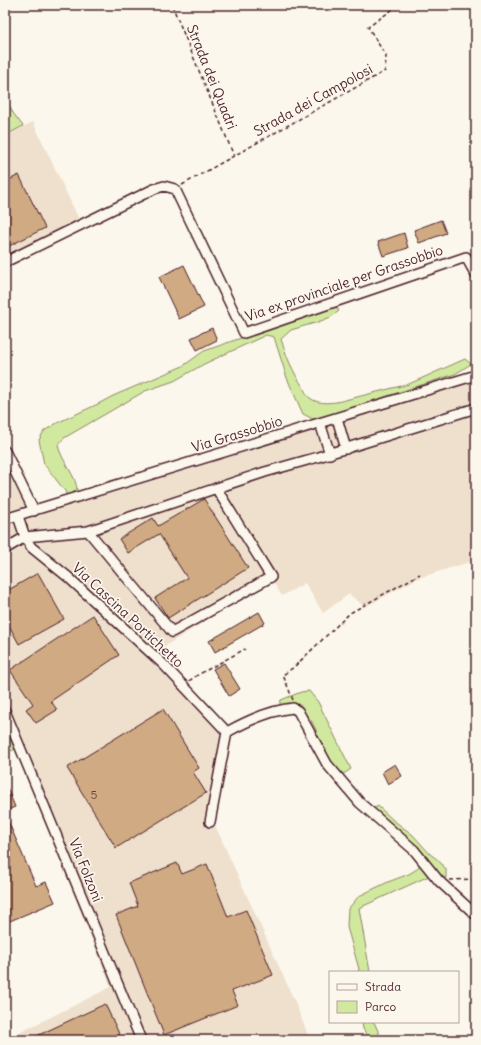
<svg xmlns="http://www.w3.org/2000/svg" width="481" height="1045" viewBox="0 0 481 1045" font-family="Delius,sans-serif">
<rect width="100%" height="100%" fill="#fbf7ec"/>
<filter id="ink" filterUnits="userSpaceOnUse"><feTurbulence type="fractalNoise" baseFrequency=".025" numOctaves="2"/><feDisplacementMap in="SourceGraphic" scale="8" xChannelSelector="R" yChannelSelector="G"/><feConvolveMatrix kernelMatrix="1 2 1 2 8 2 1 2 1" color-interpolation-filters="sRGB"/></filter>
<g filter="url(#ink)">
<path fill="#eee0cc" d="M33 122 83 228 5 265V136Z
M476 379V560L418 578 365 607 349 594 323 613 305 583 282 596 272 580 157 651 232 731 214 823 295 1002 310 1040H17L15 1035 111 987 15 749 5 729V523L318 427Z
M5 443 36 504 5 512Z"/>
<path fill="#d1e99f" stroke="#8e8465" d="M5 102 8 103 13 113 23 126 6 135 5 134Z
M335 305 339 311 331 317 318 322 291 330 281 339C286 356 293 372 303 387 305 391 306 395 310 398 318 404 327 403 337 402L409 384 465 359 471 364 455 374 354 407 313 419 303 414 287 378 274 337 266 335 204 364 174 381 145 391 64 438 58 445C61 461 78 477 77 492L67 496 65 491 44 464 39 440 44 431 57 423 98 404 113 396 183 366 204 351Z
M309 691 318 702 351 769 342 775 328 760 319 743 316 730 311 720 297 706 279 707 281 700 301 692Z
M5 729 15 749 5 754Z
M378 806 393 820 413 835 430 854 438 860 446 869V878L429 876 359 908 370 972H358L359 969 347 927 348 909 359 896 388 882 409 874 417 869 425 856 373 809Z
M362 1022H374L382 1040H370L363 1029Z"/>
<path fill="#d0aa82" stroke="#4a1f2b" d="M19 175 45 228 5 248V182Z
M441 220 446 233 419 243 414 230Z
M404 233 408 248 383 256 378 242Z
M184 265 204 307 179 319 159 277Z
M212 328 217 340 197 350 191 338Z
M204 499 248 568 168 618 155 598 187 578 159 534 128 553 119 539 153 518 158 526Z
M38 573 64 619 19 644 5 618V592Z
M259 612 265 623 215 652 209 641Z
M93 615 119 655 51 701 57 710 36 723 26 709 33 704 10 670Z
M224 663 240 689 229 696 213 669Z
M163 709 199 768 193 772 206 793 116 848 67 768Z
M395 764 402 776 388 784 382 772Z
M5 783 15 807 5 811Z
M5 814 36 886 46 882 55 902 5 923Z
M177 863 182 874 207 864 228 917 246 910 273 975 232 991 238 1005 164 1035 116 915 138 906 129 883Z
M105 1004 122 1040H28L62 1024Z"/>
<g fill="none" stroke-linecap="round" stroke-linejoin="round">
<defs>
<path id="minor" d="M5 262 154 189 164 186 175 189 244 333 466 257 476 275
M337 418 346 449
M320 423 330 454
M5 451 34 511
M18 516 25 537 31 547 68 577 163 664 227 732C247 721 270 710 293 708L298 711 327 764 360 803 414 850 439 881 476 915
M5 519 476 375
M88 531 172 632 271 577 216 488
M5 549 25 537 88 531 265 472 318 457 476 408
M5 711 141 1040
M210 822 227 732"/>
</defs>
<use href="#minor" stroke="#4a1f2b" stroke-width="12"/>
<path stroke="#4a1f2b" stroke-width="1.5" stroke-dasharray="4 3" stroke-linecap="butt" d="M172 5 234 156
M182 185 385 71 386 56 368 27 399 5
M189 681 196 676 245 649
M293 700 283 675 294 667 350 613 420 574
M450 880 476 879"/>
<use href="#minor" stroke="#fbf7ec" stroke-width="9"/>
</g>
</g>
<g text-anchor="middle" stroke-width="3.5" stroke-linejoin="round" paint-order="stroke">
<g font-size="12" fill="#6c4241">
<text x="94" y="799">5</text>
</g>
<g font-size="14" fill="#4a1f2b" stroke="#fbf7ec">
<text transform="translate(212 77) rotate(68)" y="5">Strada dei Quadri</text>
<text transform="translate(313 100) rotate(-29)" y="5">Strada dei Campolosi</text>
<text transform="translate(344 283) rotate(-19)" y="5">Via ex provinciale per Grassobbio</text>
<text transform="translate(237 434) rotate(-17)" y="5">Via Grassobbio</text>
<text transform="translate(128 615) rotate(43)" y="5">Via Cascina Portichetto</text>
<text transform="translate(86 870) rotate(68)" y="5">Via Folzoni</text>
</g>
</g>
<rect width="481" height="1045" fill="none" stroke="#fbf7ec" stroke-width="20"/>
<rect x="10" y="10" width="461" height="1025" fill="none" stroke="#4a1f2b" stroke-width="1.5" filter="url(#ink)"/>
<rect x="329" y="971" width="130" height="52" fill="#fbf7ec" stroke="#b4a19f"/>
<rect x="337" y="984" width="20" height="6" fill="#fbf7ec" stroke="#b4a19f"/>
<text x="365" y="991" font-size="12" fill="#4a1f2b">Strada</text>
<rect x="337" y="1001" width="20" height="12" fill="#d1e99f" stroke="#b4a19f"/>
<text x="365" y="1011" font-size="12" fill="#4a1f2b">Parco</text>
</svg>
